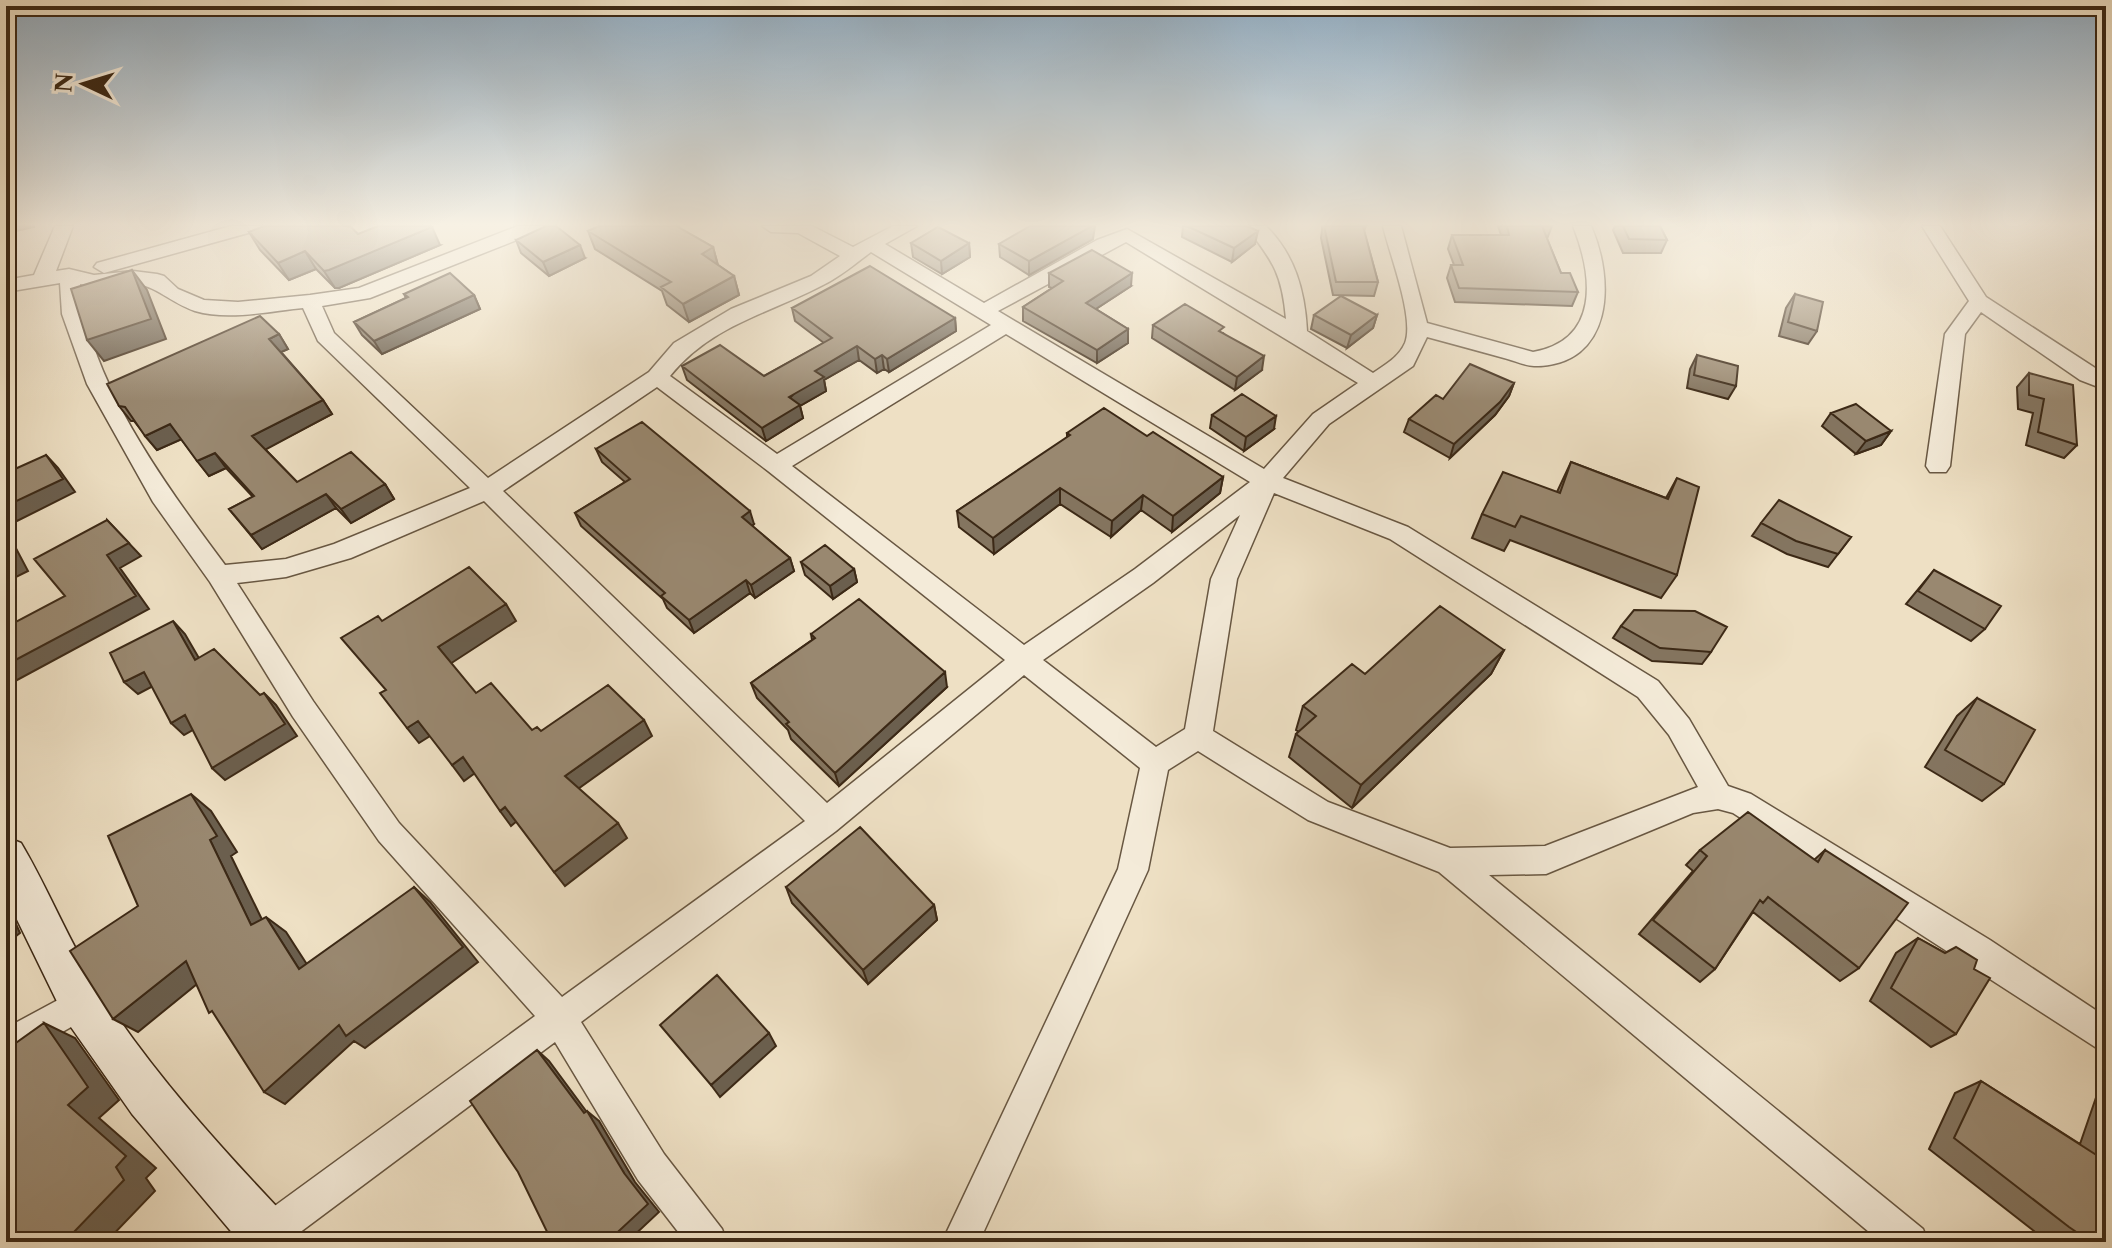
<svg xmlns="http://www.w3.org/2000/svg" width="2112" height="1248" viewBox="0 0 2112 1248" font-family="'Libre Caslon Text',serif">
<rect width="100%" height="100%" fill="#eee0c4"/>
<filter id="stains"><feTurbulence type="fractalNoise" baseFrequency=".0025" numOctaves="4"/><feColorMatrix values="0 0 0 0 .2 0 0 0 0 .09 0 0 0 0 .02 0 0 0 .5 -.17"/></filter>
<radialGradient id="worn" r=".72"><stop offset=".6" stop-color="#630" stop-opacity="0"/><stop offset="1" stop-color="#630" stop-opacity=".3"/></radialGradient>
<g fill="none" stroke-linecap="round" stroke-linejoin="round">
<defs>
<path id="street" d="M55 226H73L56 271 69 269 94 275 133 271 157 274 164 276 178 289 204 300 238 302 310 295 359 288 518 226H544L542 230 370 298 322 306 334 333 488 478 649 372 674 343 731 309 811 276 840 256 798 233 771 232 762 226H812L853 247 893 226H917L885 244 984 303 1097 240 1127 229 1286 319C1282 272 1272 261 1246 226H1266C1295 255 1305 291 1307 331L1373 373C1386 364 1399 357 1405 343 1415 318 1389 253 1383 226H1401L1427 323 1533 352C1600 340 1593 276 1573 226H1591C1615 280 1614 366 1534 366 1525 366 1513 360 1504 358 1479 351 1453 344 1427 337L1413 366 1329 424 1283 478 1408 527 1658 681 1689 719 1728 786 1751 794 1990 940 2106 1017V1054L1733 813 1718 809 1693 813 1546 874 1489 875 1923 1229 1928 1242H1881L1439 872 1308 820 1198 751 1168 770 1148 870 979 1242H942L1118 869 1140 768 1024 675 836 831 581 1022 664 1154 722 1229 727 1242H686L638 1180 555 1042 287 1242H252L249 1234 254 1221 535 1016 379 841 293 717 210 582 153 502 87 384 62 314 60 283 6 292V280L34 275ZM1126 242 1358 383 1313 414 1264 469 998 311ZM871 252 991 325 777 454 670 376C712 324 769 314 825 284 841 276 856 263 871 252ZM133 283C157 286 171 303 195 311 228 321 270 311 303 308L318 341 470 488 334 544 286 559 225 565C168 488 88 382 80 284L94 287ZM1006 334 1250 482 1135 569 1024 645 792 466ZM657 387 768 471 1005 660 827 803 503 491ZM1274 493 1390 539 1638 697 1669 735 1698 787 1545 846 1450 848 1328 802 1213 731 1237 579ZM484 501 805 821 562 997 399 823 313 701 237 583 286 577 351 558ZM1240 515 1211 579 1185 729 1156 747 1043 660 1153 583Z
M231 226H261L259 230 104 273 94 267 97 263Z
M1922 226H1940L1986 297 2106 375V390L2080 380 1981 312 1965 334 1950 466 1946 472H1930L1926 466 1945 334 1969 301Z
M82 987 94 992 98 1003 94 1014 6 1064V1028Z"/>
<path id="secondary" d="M6 837 21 843C49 890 69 942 98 988 153 1074 223 1150 293 1224L301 1242H240L132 1114 66 1020 6 897Z"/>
</defs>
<use href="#street" stroke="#685742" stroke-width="3"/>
<use href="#secondary" stroke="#3c2916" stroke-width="3"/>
<use href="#street" fill="#f4ebd9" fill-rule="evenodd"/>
<use href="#secondary" fill="#f4ebd9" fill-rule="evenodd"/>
</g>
<path fill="#847560" stroke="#3c2916" stroke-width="2" d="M599 226H679L680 228 713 247 718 265 734 276 739 295 689 322 667 305 662 291 595 249 588 231Z
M1183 226H1247L1255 244 1232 262 1182 237Z
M1322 226H1366L1364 231 1378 282 1374 296 1333 295 1321 238 1322 230Z
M1498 226H1552L1547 239 1561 273 1578 292 1572 306 1455 302 1447 278 1451 265H1454L1448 249 1452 235H1501Z
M1615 226H1660L1667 240 1661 253H1623L1613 230Z
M249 232 358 234 440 245 339 288H335L316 269 289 280 260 250Z
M1093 239 1029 275 1000 257 999 244Z
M516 240 585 258 549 276 521 253Z
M911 243H969L970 257 942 274 913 257Z
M1049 273 1131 286 1096 309 1128 329V343L1097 363 1023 321V307L1052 288 1049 287Z
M404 294 474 295 480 309 382 354 362 335 354 322 406 298Z
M1795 294 1817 331 1808 344 1779 336 1786 308Z
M792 308 955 318 956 331 889 372 884 369 877 373 859 360 824 380 826 391 800 406 803 418 766 441 687 380 682 366 764 376 824 343 795 321Z
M1314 315H1377L1373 328 1347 348 1311 329Z
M1153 325 1223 333 1262 370 1235 390 1152 338Z
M279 334 288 349 281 352 323 400 332 414 265 449 297 482 385 484 394 499 351 523 336 508 262 549 229 509 253 497 226 468 209 476 181 439 157 450 134 421H131L119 406Z
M1697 355 1736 386 1728 399 1687 388 1690 369Z
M2029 373 2077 445 2064 458 2026 445 2033 413 2018 409 2017 387Z
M1514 383 1509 396 1495 415 1450 458 1404 432 1409 419 1443 399Z
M1831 413 1891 431 1881 445 1856 454 1822 426Z
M1212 415 1274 429 1244 451 1210 428Z
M1067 433 1147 436 1223 477 1220 493 1172 532 1141 510 1111 537 1060 504 994 554 959 527 957 511 1067 438Z
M596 449 754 524 752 526 790 558 794 571 755 598 750 593 694 633 667 608 663 599 581 526 575 513 625 482 602 462Z
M1571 462 1666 498 1677 478V575L1661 598 1510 540 1504 551 1472 538 1482 514 1557 492Z
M1761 523 1851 537 1828 567 1787 554 1752 536Z
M801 562 854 569 857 582 833 599 805 575Z
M1934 570 1985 629 1971 641 1906 604Z
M1621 626 1711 652 1702 664 1652 661 1613 638Z
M811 634 947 687 839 786 791 739 788 730 757 698 751 683 812 640Z
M1504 650 1491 674 1352 808 1289 757 1296 734 1299 732 1296 730 1303 706 1365 674Z
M1977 698 2004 784 1982 801 1925 767 1957 716Z
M1700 850 1814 860 1825 850 1859 968 1840 981 1753 912 1715 969 1700 982 1639 934 1693 871 1686 865Z
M786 887 934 905 937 920 868 984 792 903Z
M1918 938 1974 969 1956 1034 1931 1047 1870 1001 1896 953Z
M1981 1081 2080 1144 2101 1083 2106 1081V1242H2048L1929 1149 1955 1093Z"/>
<path fill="#6b5f4e" stroke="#3c2916" stroke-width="2" d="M6 226H34V227L7 233 6 236Z
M1092 226H1095L1093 239 1029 275V261Z
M432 227 440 245 339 288H335L324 271Z
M1258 231 1255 244 1232 262 1234 248Z
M969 243 970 257 942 274 941 261Z
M580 245 585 258 549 276 543 262Z
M713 247 718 266 702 254Z
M305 251 316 269 289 280 278 263Z
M132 270 147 290 166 339 104 361 87 340Z
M1132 273 1131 286 1085 316 1086 303Z
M734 276 739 295 689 322 683 304Z
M474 295 480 309 382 354 374 341Z
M1377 315 1373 328 1347 348 1351 335Z
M955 318 956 331 889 372 887 359Z
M1128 329V343L1097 363V350Z
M279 334 288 349 279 353 269 339Z
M857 346 859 360 824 380 826 391 800 406 803 418 766 441 762 428 815 371Z
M882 355 884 369 877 373 875 359Z
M1264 356 1262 370 1235 390 1237 377Z
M1514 383 1509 396 1495 415 1450 458 1454 444Z
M323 400 332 414 263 451 252 436Z
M1276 416 1274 429 1244 451 1246 437Z
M170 424 182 439 157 450 145 436Z
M1891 431 1881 445 1856 454 1866 441Z
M215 453 226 468 209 476 197 461Z
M46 455 58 468 75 492 17 521 6 510V506Z
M1223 477 1220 493 1172 532 1173 516Z
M385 484 394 499 351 523 341 509Z
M1060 488V504L994 554 993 538Z
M326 494 336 508 262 549 251 535Z
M1143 495 1141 510 1111 537 1112 521Z
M750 511 754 524 746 530 742 517Z
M107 520 141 556 120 568 149 609 6 686V665L107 555Z
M6 532 9 535 28 571 6 582Z
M790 558 794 571 755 598 751 585Z
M854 569 857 582 833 599 830 586Z
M746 580 750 593 694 633 689 620Z
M506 604 516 621 450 664 438 647Z
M173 621 185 634 207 672 195 660Z
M1504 650 1491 674 1352 808 1361 785Z
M144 672 157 684 138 694 124 682Z
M945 672 947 687 839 786 835 773Z
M264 693 276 705 297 736 225 780 212 768Z
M185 715 198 727 184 735 171 723Z
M644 720 652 736 575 791 565 776Z
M418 721 430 736 419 743 407 728Z
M463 757 475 773 464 781 452 765Z
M191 794 211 811 237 852 231 856 272 940 251 925 210 840Z
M505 807 517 821 511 826 500 811Z
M618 823 627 838 565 886 554 872Z
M414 887 430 902 478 962 365 1048 354 1041 285 1104 264 1092Z
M934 905 937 920 868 984 863 970Z
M6 909 12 915 20 933 6 944Z
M266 917 286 932 319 983 299 969Z
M186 961 208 975 138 1032 113 1019Z
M44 1023 75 1038 119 1100 99 1118 156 1168 146 1178 155 1191 106 1242H80L72 1234 116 1167 68 1105Z
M769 1033 776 1046 720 1097 711 1085Z
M537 1050 549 1061 592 1119 587 1111 599 1121 635 1182 659 1212 627 1242H607L624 1173 584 1113Z"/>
<path fill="#998870" stroke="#3c2916" stroke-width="2" d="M264 226H350L358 234 378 226H430L432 227 329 270 324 271 305 251 278 263 249 232Z
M546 226H556L580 245 543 262 516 240Z
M599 226H676L713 247 702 254 734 276 683 304 661 287 671 282 588 231Z
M1030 226H1092L1029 261 999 244Z
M1187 226H1247L1258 231 1234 248Z
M1324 226H1363L1378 282H1336Z
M1507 226H1542L1561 273H1570L1578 292 1459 288 1451 265H1463L1452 235H1509Z
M1623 226H1660L1667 240 1629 239Z
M938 227 969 243 941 261 911 243Z
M1092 250 1132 273 1086 303 1128 329 1097 350 1023 307 1063 281 1049 273Z
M870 266 955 318 887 359 882 355 875 359 857 346 815 371 824 377 789 397 800 405 762 428 682 366 720 345 764 376 832 338 792 308Z
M132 270 151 319 87 340 71 289Z
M450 273 474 295 374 341 354 322 408 297 404 294Z
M1795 294 1823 302 1817 331 1788 322Z
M1341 296 1377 315 1351 335 1314 315Z
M1185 304 1224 327 1219 331 1264 356 1237 377 1153 325Z
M260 316 279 334 269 339 323 400 252 436 297 482 351 452 385 484 341 509 326 494 251 535 229 509 254 496 215 453 197 461 170 424 145 436 125 407 119 406 107 384Z
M1697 355 1738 366 1736 386 1694 375Z
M1470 364 1514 383 1500 402 1454 444 1409 419 1436 395 1443 399Z
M2029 373 2073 385 2077 445 2038 432 2044 399 2029 395Z
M1242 394 1276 416 1246 437 1212 415Z
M1856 404 1891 431 1866 441 1831 413Z
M1104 408 1147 436 1153 432 1223 477 1173 516 1143 495 1112 521 1060 488 993 538 957 511 1070 435 1067 433Z
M642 422 750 511 742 517 790 558 751 585 746 580 689 620 661 596 665 593 575 513 630 479 596 449Z
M46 455 63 479 6 506V473Z
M1571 462 1668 499 1677 478 1699 487 1677 575 1521 516 1515 527 1482 514 1503 472 1560 493Z
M1779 500 1851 537 1838 554 1796 541 1761 523Z
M107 520 129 543 107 555 136 596 6 665V627L65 596 34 559Z
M825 545 854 569 830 586 801 562Z
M469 567 506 604 438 647 476 693 491 683 532 730 537 727 541 731 608 685 644 720 565 776 618 823 554 872 505 807 500 811 463 757 452 765 418 721 407 728 380 693 386 690 341 638 378 616 382 621Z
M1934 570 2001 606 1985 629 1918 591Z
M859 599 945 672 835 773 786 724 789 722 751 683 815 638 811 634Z
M1440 606 1504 650 1361 785 1296 734 1316 716 1303 706 1352 664 1365 674Z
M1634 610 1695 611 1727 627 1711 652 1660 648 1621 626Z
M173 621 195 660 214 649 260 695 264 693 285 724 212 768 185 715 171 723 144 672 124 682 110 653Z
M1977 698 2035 730 2004 784 1945 750Z
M191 794 217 836 210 840 251 925 266 917 299 969 414 887 463 947 346 1036 339 1025 264 1092 212 1011 209 1013 186 961 113 1019 70 951 138 906 108 836Z
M1748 812 1818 862 1825 850 1908 903 1859 968 1768 897 1763 903 1760 900 1715 969 1653 920 1707 856 1700 850Z
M860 827 934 905 863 970 786 887Z
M1918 938 1945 953 1956 947 1977 960 1974 969 1990 978 1956 1034 1891 988Z
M717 975 769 1033 711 1085 660 1025Z
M44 1023 88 1087 68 1105 126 1156 116 1167 124 1180 72 1234 80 1242H6V1050Z
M537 1050 584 1113 587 1111 624 1173 648 1204 607 1242H552L518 1172 470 1101Z
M1981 1081 2098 1156 2100 1150 2103 1152 2106 1142V1242H2091L2069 1227 1954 1138Z"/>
<linearGradient id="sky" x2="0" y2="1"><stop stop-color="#92adc2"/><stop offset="0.56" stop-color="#f7f1e4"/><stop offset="1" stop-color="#f7f1e4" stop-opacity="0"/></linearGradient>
<rect width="2112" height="401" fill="url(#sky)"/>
<rect width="2112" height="1248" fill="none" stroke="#eee0c4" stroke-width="32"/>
<rect x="8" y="8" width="2096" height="1232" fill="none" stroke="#3c2916" stroke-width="4"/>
<rect x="16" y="16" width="2080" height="1216" fill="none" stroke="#3c2916" stroke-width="2"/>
<g transform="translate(84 84) rotate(274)" stroke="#f4ebd9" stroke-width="6" paint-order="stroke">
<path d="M0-6L14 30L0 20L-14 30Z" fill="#3c2916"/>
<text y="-12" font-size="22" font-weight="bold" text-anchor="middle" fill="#3c2916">N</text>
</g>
<rect width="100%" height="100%" filter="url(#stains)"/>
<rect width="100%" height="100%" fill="url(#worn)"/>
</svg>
